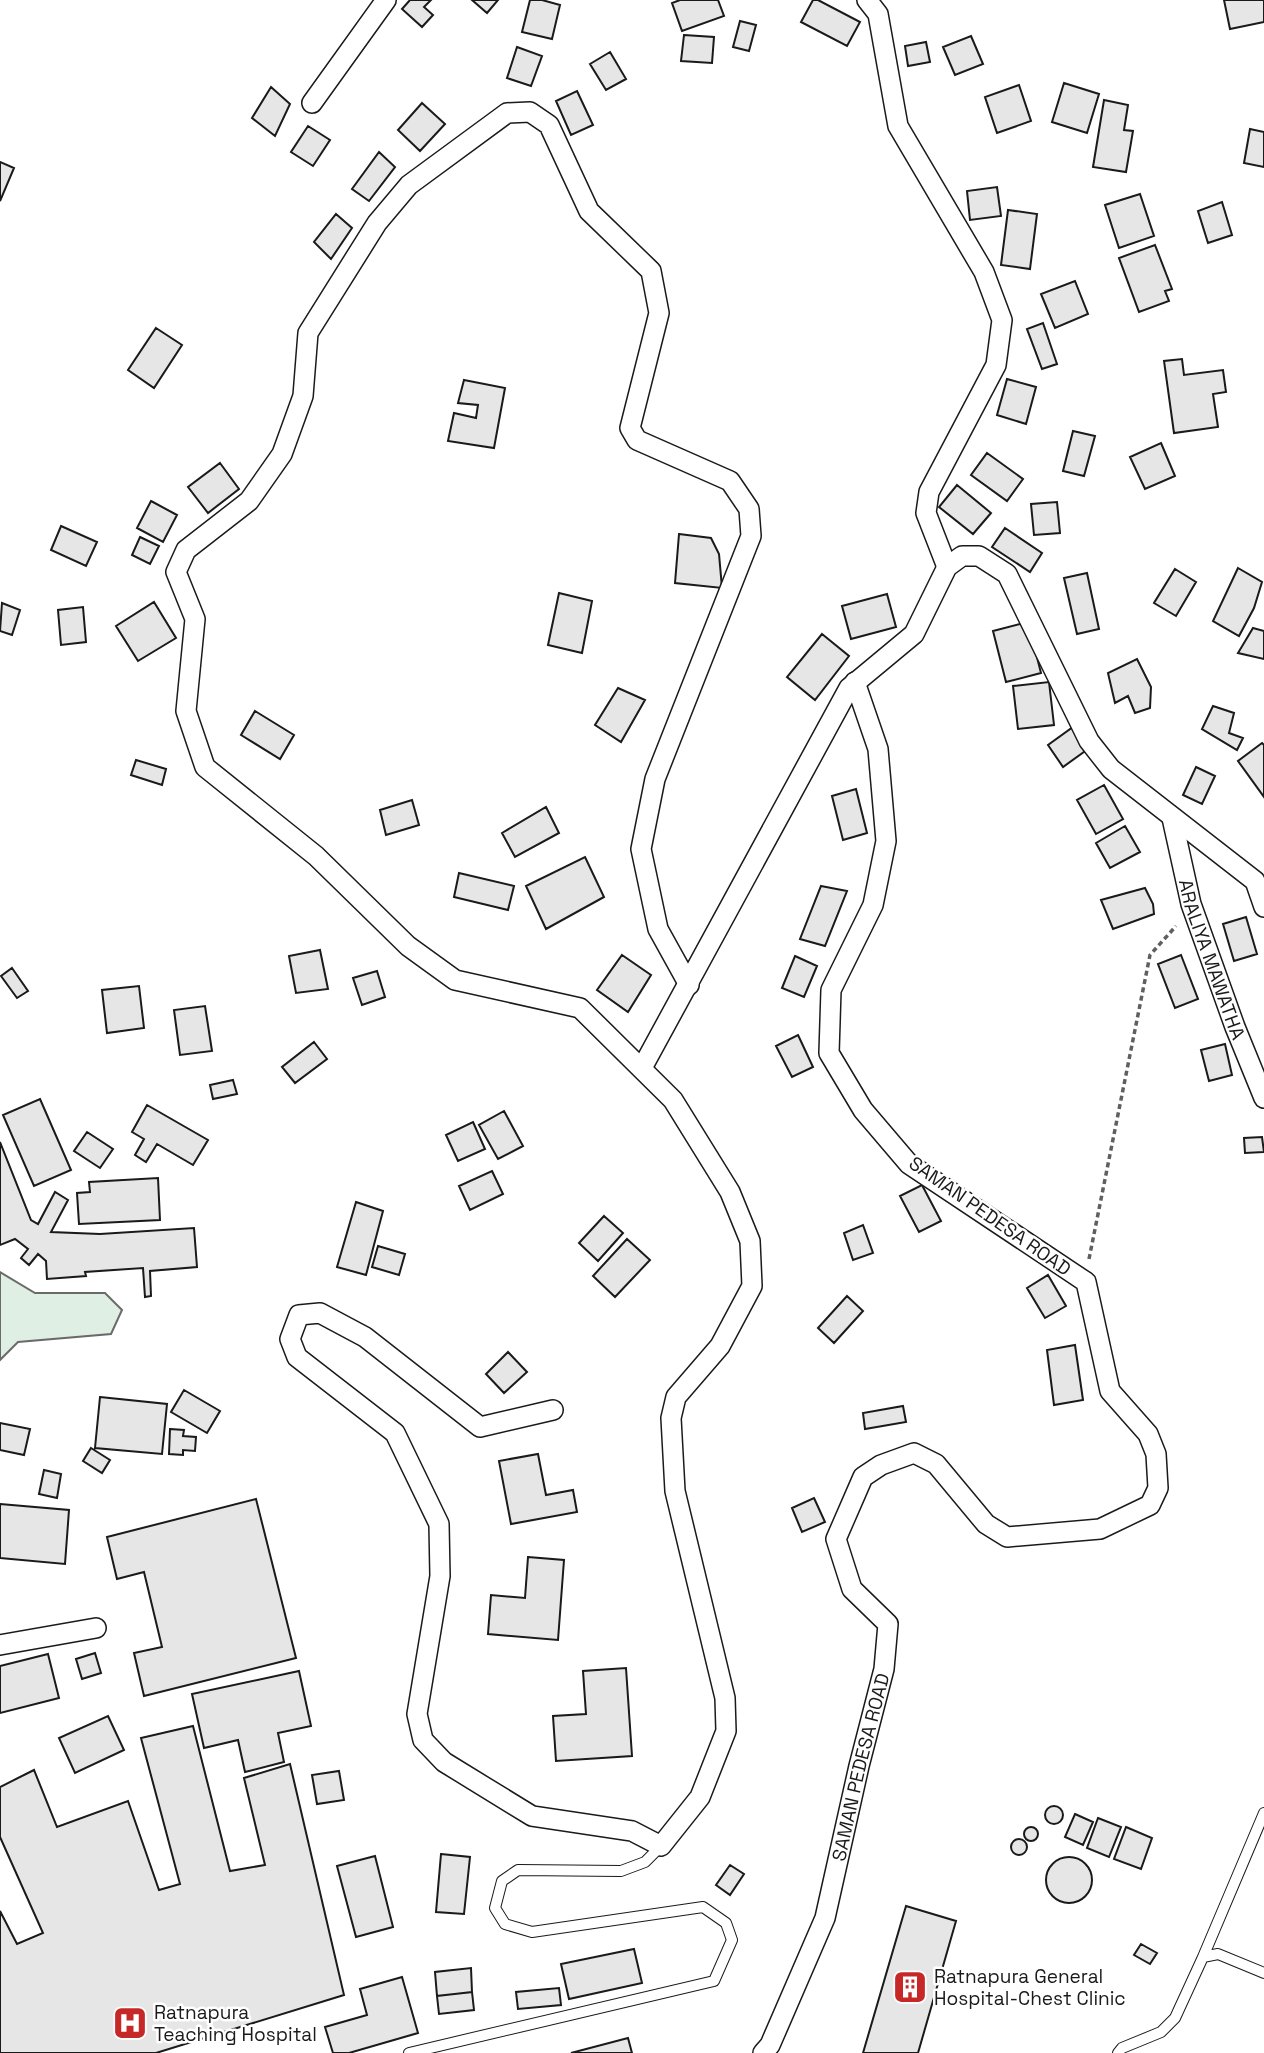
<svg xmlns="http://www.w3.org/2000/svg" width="1264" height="2053" font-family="'Space Grotesk',sans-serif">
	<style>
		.green { fill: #e0efe3; stroke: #6a6a6a; stroke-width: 2 }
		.building { fill: #e6e6e6; stroke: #1a1a1a; stroke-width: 2 }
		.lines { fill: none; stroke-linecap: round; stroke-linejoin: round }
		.lane-casing { stroke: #1a1a1a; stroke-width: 12 }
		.street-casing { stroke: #1a1a1a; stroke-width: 22 }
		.path { stroke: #5f5f5f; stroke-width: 3.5; stroke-dasharray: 5 3.5; stroke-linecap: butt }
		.lane { stroke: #fff; stroke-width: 10 }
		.street { stroke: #fff; stroke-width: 19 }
		.labels { text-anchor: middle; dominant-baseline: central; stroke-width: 5; stroke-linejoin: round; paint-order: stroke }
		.street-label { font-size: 19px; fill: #1a1a1a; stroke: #fff }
		.poi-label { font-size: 19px; fill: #1a1a1a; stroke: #fff; text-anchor: start }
	</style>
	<rect width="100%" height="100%" fill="#fff"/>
	<path class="green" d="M0 1272 35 1293H105L122 1310 111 1334 18 1342 0 1360Z"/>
	<path class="building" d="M410 0H431L424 7 433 15 422 27 402 9Z
		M472 0H498L487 13Z
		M530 0H542L560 5 552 39 522 32Z
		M680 0H718L724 16 682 31 672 3Z
		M813 0H818L860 22 847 46 801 22Z
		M1224 0H1264V22L1230 29Z
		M740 21 756 25 749 51 733 47Z
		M684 35 714 37 712 63 681 61Z
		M971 36 983 64 955 75 943 47Z
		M926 42 930 62 908 66 905 46Z
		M517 47 542 56 531 86 507 78Z
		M610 52 626 79 606 90 590 64Z
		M1064 83 1099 94 1087 133 1052 122Z
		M1019 85 1031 121 997 133 985 97Z
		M271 87 290 104 275 136 252 118Z
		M577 91 593 125 571 135 556 101Z
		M1104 100 1128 105 1124 130 1133 131 1126 172 1093 167Z
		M422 103 445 124 420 151 398 130Z
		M308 126 330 140 313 166 291 152Z
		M1250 129 1264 132V167L1244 163Z
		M379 152 395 167 369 201 352 189Z
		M0 162 14 168 0 201Z
		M997 187 1001 216 970 220 967 191Z
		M1140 194 1154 236 1119 248 1105 205Z
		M1222 202 1232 235 1208 243 1198 211Z
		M1008 210 1037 214 1030 269 1001 265Z
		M336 214 352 228 331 259 314 242Z
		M1155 245 1172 289 1165 291 1169 301 1139 312 1119 258Z
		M1075 281 1088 314 1055 328 1041 294Z
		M1043 323 1057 364 1042 369 1027 329Z
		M156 328 182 345 154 388 128 370Z
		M1182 359 1184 375 1223 370 1226 392 1213 394 1218 427 1174 433 1164 361Z
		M1007 379 1036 387 1026 424 997 415Z
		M464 380 505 388 494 448 448 441 454 413 476 418 478 405 458 403Z
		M1073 431 1095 436 1084 476 1063 471Z
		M1161 443 1175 476 1145 489 1130 457Z
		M987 453 1023 479 1007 501 971 475Z
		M220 463 239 489 208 513 188 487Z
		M957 485 991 513 973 534 939 507Z
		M151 501 177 515 163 542 137 528Z
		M1057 502 1060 533 1034 535 1031 504Z
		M61 526 97 542 86 566 51 550Z
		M1005 528 1042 553 1030 572 992 547Z
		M679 534 711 538 719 554 722 588 675 583Z
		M140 537 159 546 150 564 132 555Z
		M1238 568 1262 582 1254 608 1239 636 1213 621Z
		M1175 569 1196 582 1176 616 1154 603Z
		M1087 573 1099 629 1077 634 1064 578Z
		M559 593 592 601 582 653 548 645Z
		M887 594 896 627 851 639 842 606Z
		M154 602 176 638 138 661 116 626Z
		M2 603 20 610 12 635 0 631Z
		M83 607 86 642 61 645 58 610Z
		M1028 622 1041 673 1006 682 993 631Z
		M1253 628 1264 631V659L1238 653Z
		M822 634 849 656 815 700 787 677Z
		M1137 659 1151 687 1150 708 1135 713 1128 696 1115 703 1108 673Z
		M1049 682 1054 725 1018 729 1013 686Z
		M618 688 645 700 621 742 595 725Z
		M1213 706 1234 713 1229 733 1243 738 1237 750 1202 729Z
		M255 711 294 735 280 759 241 735Z
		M1073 727 1088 749 1063 767 1048 745Z
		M1262 743 1264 745V797L1238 761Z
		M136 760 166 769 162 785 131 775Z
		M1196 767 1215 776 1202 804 1183 795Z
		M1104 785 1123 819 1096 834 1077 800Z
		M856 789 867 833 843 840 832 796Z
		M412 800 419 825 386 835 380 810Z
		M546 807 559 833 515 857 502 833Z
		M1125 826 1140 852 1110 868 1096 843Z
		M585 857 604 897 546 929 526 886Z
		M459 873 514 886 508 910 454 897Z
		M821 886 847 891 825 946 800 939Z
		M1145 888 1153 904 1154 914 1113 929 1101 900Z
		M1246 917 1257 954 1234 961 1223 924Z
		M320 950 328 989 296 993 289 956Z
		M622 955 651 975 628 1012 597 990Z
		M1181 955 1198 999 1175 1008 1158 964Z
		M795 956 817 966 804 997 782 988Z
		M12 968 28 991 17 998 1 976Z
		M377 971 385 997 362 1005 353 978Z
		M139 986 144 1028 107 1033 102 990Z
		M205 1006 212 1051 180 1055 174 1010Z
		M798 1035 813 1067 792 1077 776 1046Z
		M314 1042 327 1059 295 1083 282 1067Z
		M1225 1044 1232 1075 1209 1081 1201 1050Z
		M233 1080 237 1094 213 1099 210 1085Z
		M40 1099 71 1170 34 1186 3 1115Z
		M147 1105 208 1140 193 1165 157 1144 146 1162 135 1155 144 1139 132 1132Z
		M504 1111 523 1146 498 1159 479 1125Z
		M473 1122 485 1149 458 1161 446 1135Z
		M87 1132 113 1149 100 1168 74 1151Z
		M1262 1137 1264 1152 1245 1153 1244 1138Z
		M0 1142 31 1220 38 1224 55 1192 68 1200 51 1232 100 1234 194 1228 197 1267 150 1271 151 1296 145 1297 143 1268 85 1272 86 1276 47 1279 46 1261 38 1254 29 1265 21 1258 28 1249 15 1239 0 1245Z
		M492 1171 503 1194 470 1210 459 1186Z
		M158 1178 160 1220 79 1224 77 1193 90 1192 89 1182Z
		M922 1185 941 1221 919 1232 900 1196Z
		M356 1202 383 1211 366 1275 337 1267Z
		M604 1216 623 1233 598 1261 579 1243Z
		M863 1225 873 1253 853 1260 844 1233Z
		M627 1239 650 1260 615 1297 593 1276Z
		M378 1246 405 1254 399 1275 372 1267Z
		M1048 1275 1066 1306 1045 1318 1027 1288Z
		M847 1296 863 1311 834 1343 818 1328Z
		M1075 1345 1083 1400 1054 1405 1047 1350Z
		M508 1352 527 1372 504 1393 486 1374Z
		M184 1390 220 1411 207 1433 171 1412Z
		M100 1397 167 1404 162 1454 95 1448Z
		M903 1406 906 1422 865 1429 863 1413Z
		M0 1423 30 1429 24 1455 0 1450Z
		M170 1429 184 1430 183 1436 196 1437 195 1451 183 1450V1455L169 1454Z
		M91 1448 110 1460 102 1473 83 1461Z
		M538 1454 546 1495 573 1490 577 1512 511 1524 499 1461Z
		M44 1470 61 1474 57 1498 39 1494Z
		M814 1498 825 1522 802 1532 792 1508Z
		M256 1499 296 1658 144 1696 134 1653 162 1647 144 1572 117 1579 107 1537Z
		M0 1504 69 1510 65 1564 0 1558Z
		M528 1557 564 1560 558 1640 488 1634 491 1595 525 1598Z
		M95 1653 101 1673 82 1679 76 1659Z
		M48 1654 59 1698 0 1713V1666Z
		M626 1668 632 1756 556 1761 553 1716 586 1714 583 1671Z
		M299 1671 311 1726 278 1733 284 1762 245 1772 238 1740 204 1748 192 1694Z
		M108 1716 124 1750 75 1773 59 1738Z
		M193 1726 230 1871 265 1865 244 1778 290 1764 344 1995 156 2053H0V1911L17 1944 43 1933 0 1837V1787L34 1770 57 1827 128 1801 159 1890 180 1884 141 1738Z
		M339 1771 344 1800 317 1804 312 1775Z
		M1045 1815a9 9 0 1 1 18 0a9 9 0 1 1-18 0Z
		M1075 1814 1093 1822 1083 1845 1065 1837Z
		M1098 1818 1121 1827 1109 1857 1087 1848Z
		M1024 1834a7 7 0 1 1 14 0a7 7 0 1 1-14 0Z
		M1126 1827 1152 1838 1141 1869 1114 1859Z
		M1011 1847a8 8 0 1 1 16 0a8 8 0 1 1-16 0Z
		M441 1854 470 1857 464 1914 436 1912Z
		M375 1856 393 1927 356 1937 337 1866Z
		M1046 1880a23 23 0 1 1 46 0a23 23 0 1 1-46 0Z
		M730 1865 744 1874 730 1895 716 1885Z
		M906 1906 956 1921 918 2053H863Z
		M1141 1944 1157 1953 1150 1964 1134 1955Z
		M634 1949 642 1983 569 1999 561 1964Z
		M471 1968 472 1992 437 1996 435 1972Z
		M402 1977 418 2033 349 2053H333L325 2027 367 2015 360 1989Z
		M559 1988 561 2005 518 2009 516 1992Z
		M472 1992 474 2010 439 2014 437 1996Z
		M628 2038 632 2053H571Z"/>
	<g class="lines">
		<g class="lane-casing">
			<path id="lane" d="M1203 1957 1264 1813
				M409 2053 714 1981 732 1940 726 1923 703 1907 532 1932 505 1924 495 1908 502 1881 518 1870 621 1871 645 1862 661 1846
				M1118 2053 1122 2048 1161 2032 1175 2018 1203 1957 1218 1954 1264 1973"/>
		</g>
		<g class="street-casing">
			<g id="street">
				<path d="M867 0 878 14 898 126 984 272 1002 320 996 365 929 492 926 513 947 567"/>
				<path d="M312 103 386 0"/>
				<path id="s1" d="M1172 818 1191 904 1235 1027 1264 1098"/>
				<path d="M642 1068 849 688 914 634 947 567 962 556H979L1007 574 1089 741 1111 769 1255 881 1264 907"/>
				<path d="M553 1410 480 1427 365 1337 320 1313 299 1315 290 1339 297 1357 395 1433 439 1524 440 1576 417 1714 423 1740 444 1762 532 1816 632 1831 661 1846 700 1797 726 1731 725 1698 675 1491 671 1418 676 1397 720 1346 752 1286 750 1241 730 1192 673 1100 580 1008 455 980 408 946 316 856 205 767 186 711 195 619 176 572 186 550 249 501 282 454 303 396 308 333 377 223 409 185 507 113 530 112 549 125 589 211 651 271 659 313 630 428 637 440 730 481 749 509 751 536 655 779 641 849 658 929 689 985"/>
				<path d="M0 1645 96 1628"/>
				<path id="s2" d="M763 2053 770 2045 825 1918 859 1766 884 1669 888 1624 852 1589 836 1539 863 1477 881 1465 914 1453 936 1464 986 1524 1007 1537 1100 1529 1150 1505 1158 1488 1156 1454 1148 1434 1110 1391 1086 1282 909 1164 863 1110 829 1053 831 990 873 905 886 841 878 749 855 682"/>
			</g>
		</g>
		<path class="path" d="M1089 1259 1150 955 1176 926"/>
		<use href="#lane" class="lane"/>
		<use href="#street" class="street"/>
	</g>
	<defs>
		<g id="building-square" transform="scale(1.75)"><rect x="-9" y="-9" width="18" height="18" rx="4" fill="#c62828" stroke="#fff"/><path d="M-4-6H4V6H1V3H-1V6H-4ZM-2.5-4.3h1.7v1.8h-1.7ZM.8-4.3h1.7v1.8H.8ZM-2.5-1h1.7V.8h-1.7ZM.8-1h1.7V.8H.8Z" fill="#fff"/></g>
		<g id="hospital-square" transform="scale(1.75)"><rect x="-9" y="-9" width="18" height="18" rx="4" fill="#c62828" stroke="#fff"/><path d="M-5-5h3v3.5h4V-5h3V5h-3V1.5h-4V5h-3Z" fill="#fff"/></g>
	</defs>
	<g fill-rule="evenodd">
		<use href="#building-square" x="910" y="1987"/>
		<use href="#hospital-square" x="130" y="2023"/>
	</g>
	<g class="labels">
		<g class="street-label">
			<text stroke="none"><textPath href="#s1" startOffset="147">ARALIYA MAWATHA</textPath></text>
			<text transform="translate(990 1216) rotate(35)">SAMAN PEDESA ROAD</text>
			<text stroke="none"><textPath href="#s2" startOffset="304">SAMAN PEDESA ROAD</textPath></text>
		</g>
		<g class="poi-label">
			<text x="934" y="1976">Ratnapura General<tspan x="934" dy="22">Hospital-Chest Clinic</tspan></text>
			<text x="154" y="2012">Ratnapura<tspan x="154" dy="22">Teaching Hospital</tspan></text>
		</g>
	</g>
</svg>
